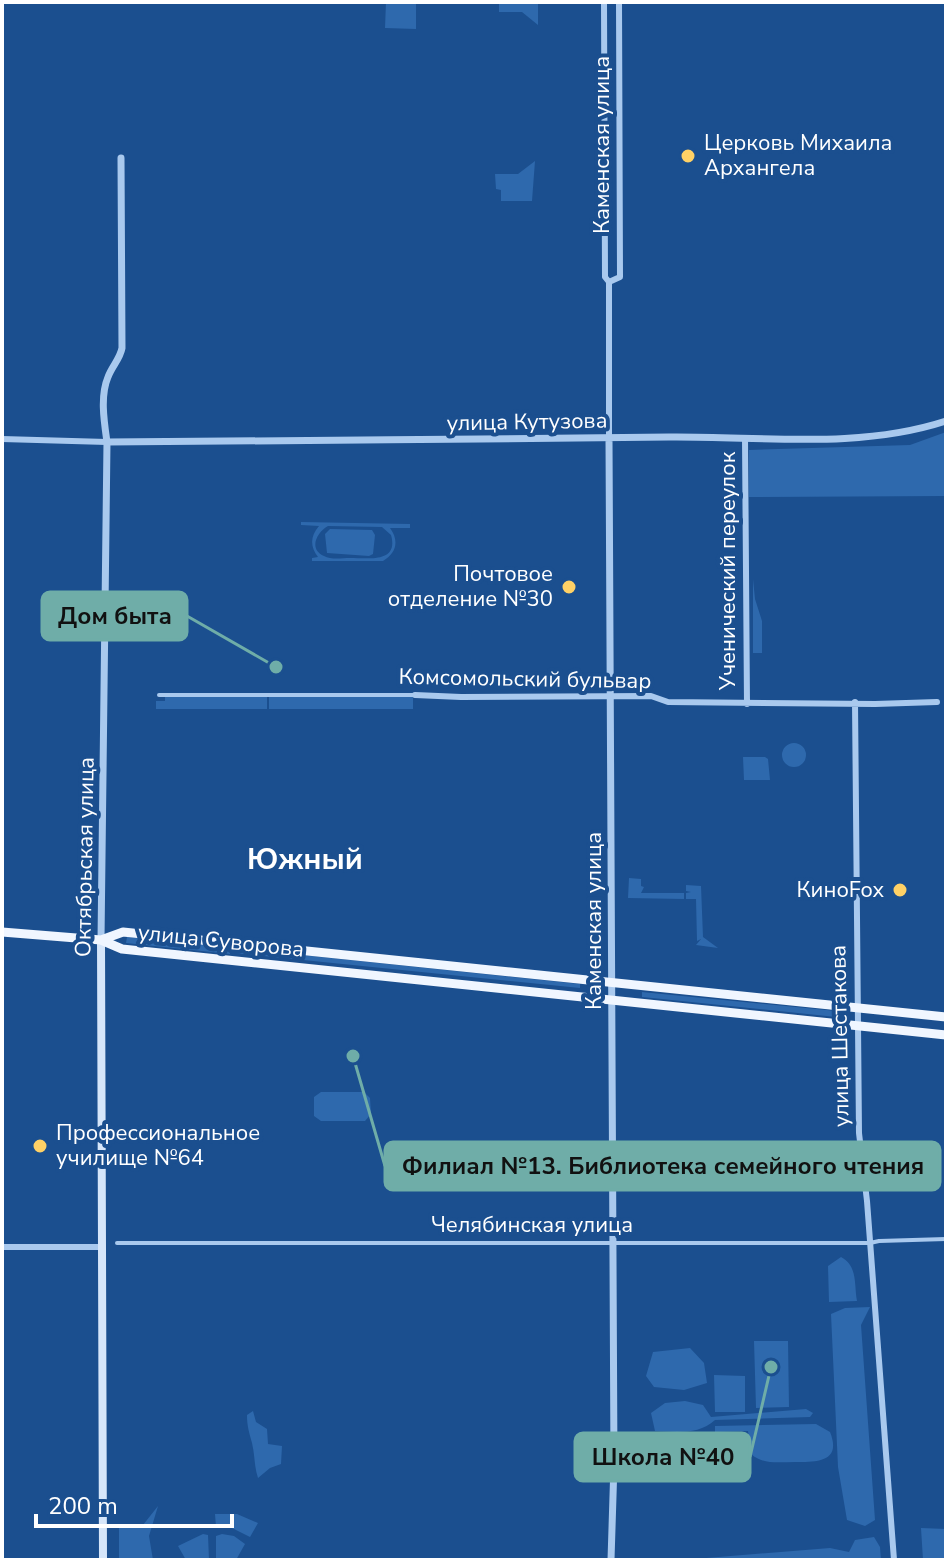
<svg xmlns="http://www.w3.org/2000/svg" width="948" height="1562" font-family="'Nunito Sans',sans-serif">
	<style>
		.green { fill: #2e69ad; fill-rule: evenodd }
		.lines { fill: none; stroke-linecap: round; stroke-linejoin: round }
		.pedestrian { stroke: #a9c9ee; stroke-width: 4 }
		.minor { stroke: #a9c9ee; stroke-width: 6 }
		.tertiary { stroke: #a9c9ee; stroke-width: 7 }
		.secondary { stroke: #d6e6fa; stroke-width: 8 }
		.primary { stroke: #f0f6ff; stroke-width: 9 }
		.poi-dot { fill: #ffd166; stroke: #1b4f8f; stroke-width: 3 }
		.labels { text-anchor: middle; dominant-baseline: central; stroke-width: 8; stroke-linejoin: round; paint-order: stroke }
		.poi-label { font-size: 22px; fill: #fff; stroke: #1b4f8f; text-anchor: start }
		.street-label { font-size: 22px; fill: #fff; stroke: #1b4f8f }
		.district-label { font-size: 30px; font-weight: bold; fill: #fff; stroke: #1b4f8f }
		.leader { fill: none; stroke: #6fada8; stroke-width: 3 }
		.callout-dot { fill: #6fada8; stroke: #1b4f8f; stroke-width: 3 }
		.callout { fill: #6fada8; stroke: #6fada8; stroke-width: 3 }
		.callout-label { font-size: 24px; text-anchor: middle; font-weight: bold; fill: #111 }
	</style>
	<rect width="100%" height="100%" fill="#1b4f8f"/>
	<path class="green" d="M386 2H416V29L385 28Z
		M499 2 538 3V25L522 12H499Z
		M535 161 532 201H501V190L496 189 495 174H518Z
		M946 432V496L749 497V450L910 445Z
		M301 522 410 524V528H390C399 540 397 553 383 561H312V558L318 557C310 547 310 536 319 526L301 525ZM328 526 382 527 391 535C399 563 368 558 350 558 342 558 331 560 324 556 308 549 317 532 328 526Z
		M330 529 372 530 375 535 373 554 369 556 327 553 325 534Z
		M753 579 755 599 762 621V653H753Z
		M413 696V709H269V697Z
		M165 697H267V709H156V701H165Z
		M782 755a12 12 0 1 1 24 0a12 12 0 1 1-24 0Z
		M743 757H765L768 759 770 780H744Z
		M629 878 641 879V886L644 887 641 893H684V899L628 898Z
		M686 885 701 886 703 937 718 948 696 945 701 939 697 941 696 899H686V893L691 892 686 891Z
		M127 937 230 947V954L126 943Z
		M235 948 580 984V988L235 953Z
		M642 992 837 1011 836 1017 642 997Z
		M321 1092H364L370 1098 371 1114 365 1121H321L314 1116V1097Z
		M841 1257C858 1266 854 1285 857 1301L829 1302 828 1266Z
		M870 1307 861 1325 875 1520 865 1526 847 1520 838 1467 831 1314 845 1308Z
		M754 1341H788L789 1407 756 1408Z
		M690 1348 704 1363 707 1383 684 1390 654 1387 646 1376 653 1352Z
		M714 1375 745 1376V1412H715Z
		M685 1401 703 1405 711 1417 806 1409 813 1413 810 1417 715 1420C699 1435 676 1432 655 1431L651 1413 665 1403Z
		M253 1411 256 1422 267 1429 268 1444 282 1446 281 1464 270 1468 258 1478C254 1466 255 1455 252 1443 249 1432 247 1426 247 1415Z
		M816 1424 830 1432C842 1462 817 1462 795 1462 779 1462 763 1465 751 1454L748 1431 715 1432V1426Z
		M158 1506 149 1536 153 1560H119V1528L129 1525H143Z
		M215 1514H237L258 1523 250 1537 230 1527H216Z
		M921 1528 946 1529V1560H923Z
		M203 1534 208 1535 209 1560H186L178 1546Z
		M222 1534 234 1536 245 1544 236 1560H216V1536Z
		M874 1537 880 1547 881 1560H784L768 1558V1560H682L830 1548 849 1552 855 1540Z"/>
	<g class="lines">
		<path class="pedestrian" d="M159 695H415
			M117 1243H870L879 1241 946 1239"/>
		<path class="minor" d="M604 2 605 277 609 282V439
			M609 282 620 277 619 2
			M745 438 747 704
			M2 439 107 442
			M415 695 461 697 651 696 668 702 875 704 937 702
			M855 702 859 1133 867 1201 894 1560
			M2 1247H102"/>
		<path class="tertiary" d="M609 439 614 1464 611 1560
			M107 442C294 441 482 439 669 437 761 436 857 450 946 421
			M101 940 107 442C104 421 100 396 108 377 112 366 120 359 122 348L121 158"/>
		<path class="secondary" d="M101 940 103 1560"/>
		<path class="primary" d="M2 932 101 940 123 932 946 1017
			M101 940 122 949 946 1035"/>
	</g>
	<g class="poi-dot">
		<circle cx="688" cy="156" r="8"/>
		<circle cx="569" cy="587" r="8"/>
		<circle cx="900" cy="890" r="8"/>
		<circle cx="40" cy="1146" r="8"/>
	</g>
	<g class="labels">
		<g class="poi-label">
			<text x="704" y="143">Церковь Михаила<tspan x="704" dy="25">Архангела</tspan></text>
			<text x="553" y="574" text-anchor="end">Почтовое<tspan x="553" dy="25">отделение №30</tspan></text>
			<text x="884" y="890" text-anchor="end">КиноFox</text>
			<text x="56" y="1133">Профессиональное<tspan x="56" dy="25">училище №64</tspan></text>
		</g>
		<g class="street-label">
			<text transform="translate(602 145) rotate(-90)">Каменская улица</text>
			<text transform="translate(527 422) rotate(-1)">улица Кутузова</text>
			<text transform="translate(728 571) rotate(-90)">Ученический переулок</text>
			<text transform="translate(525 679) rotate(1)">Комсомольский бульвар</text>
			<text transform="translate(85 857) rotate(-89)">Октябрьская улица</text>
			<text transform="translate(594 921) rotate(-90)">Каменская улица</text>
			<text transform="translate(221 941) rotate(6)">улица Суворова</text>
			<text transform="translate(840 1036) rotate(-91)">улица Шестакова</text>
			<text x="532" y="1225">Челябинская улица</text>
		</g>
		<g class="district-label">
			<text x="305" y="859">Южный</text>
		</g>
	</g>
	<path class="leader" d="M276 667L187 616M353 1056L385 1166M771 1367L750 1457"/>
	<g class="callout-dot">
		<circle cx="276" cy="667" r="8"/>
		<circle cx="353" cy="1056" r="8"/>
		<circle cx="771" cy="1367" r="8"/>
	</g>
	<g class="callout">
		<rect x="42" y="592" width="145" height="48" rx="8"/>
		<rect x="385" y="1142" width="555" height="48" rx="8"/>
		<rect x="575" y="1433" width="175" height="48" rx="8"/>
	</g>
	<g class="callout-label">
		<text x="115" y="624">Дом быта</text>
		<text x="663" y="1174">Филиал №13. Библиотека семейного чтения</text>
		<text x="663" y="1465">Школа №40</text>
	</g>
	<rect width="948" height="1562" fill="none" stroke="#ffffff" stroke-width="8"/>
	<path d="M36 1514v12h196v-12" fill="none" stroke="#ffffff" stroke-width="4"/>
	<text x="48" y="1514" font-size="24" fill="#ffffff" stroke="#1b4f8f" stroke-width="6" paint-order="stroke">200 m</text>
</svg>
